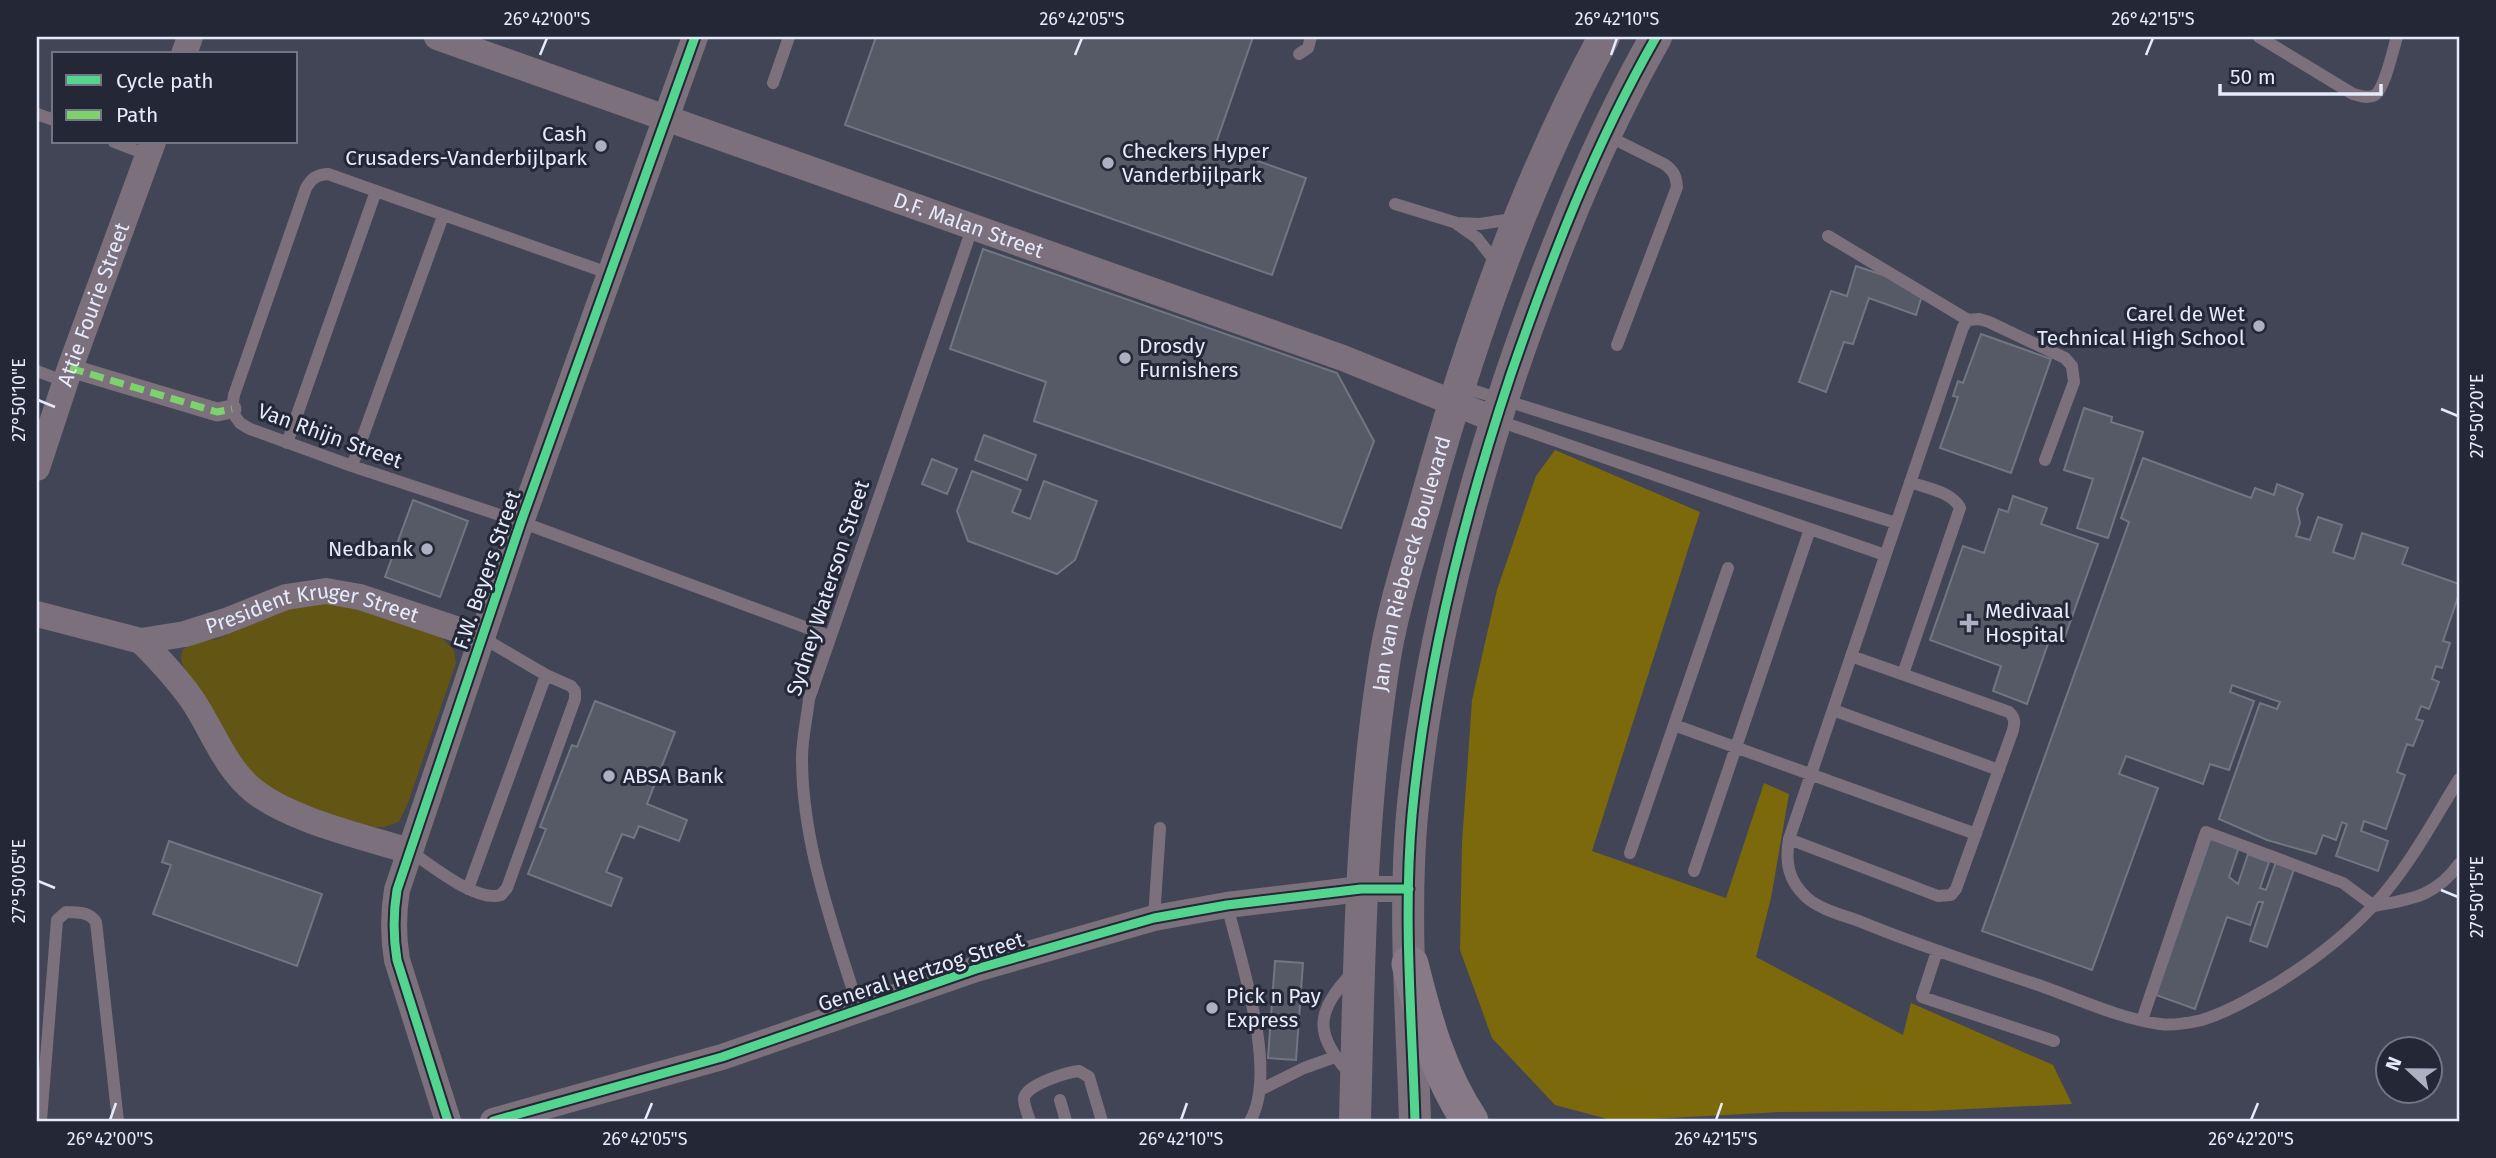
<svg xmlns="http://www.w3.org/2000/svg" width="2496" height="1158" font-family="'Fira Sans',sans-serif">
	<style>
		.green { fill: #635514 }
		.forest { fill: #7c690b }
		.building { fill: #555a66; stroke: #717683; stroke-width: 2 }
		.lines { fill: none; stroke-linecap: round; stroke-linejoin: round }
		.service { stroke: #7b707b; stroke-width: 12 }
		.pedestrian { stroke: #7b707b; stroke-width: 19 }
		.minor { stroke: #7b707b; stroke-width: 26 }
		.tertiary { stroke: #7b707b; stroke-width: 32 }
		.secondary { stroke: #877986; stroke-width: 37 }
		.quiet { stroke: #7cd36c; stroke-width: 7; stroke-dasharray: 14 7; stroke-linecap: butt }
		.cycleway-casing { stroke: #242735; stroke-width: 13 }
		.cycleway { stroke: #53d58f; stroke-width: 9 }
		.ticks { fill: none; stroke: #e5eafc; stroke-width: 2.5 }
		.poi-dot { fill: #acb0c2; stroke: #242735; stroke-width: 2.5 }
		.labels { text-anchor: middle; dominant-baseline: central; stroke-width: 6; stroke-linejoin: round; paint-order: stroke }
		.poi-label { font-size: 21px; fill: #e5eafc; stroke: #242735; text-anchor: start }
		.street-label { font-size: 21px; fill: #e5eafc; stroke: #242735 }
		.neatline { fill: none; stroke: #e5eafc; stroke-width: 2.5 }
		.ticks-label { font-size: 18px; text-anchor: middle; fill: #e5eafc }
	</style>
	<rect width="100%" height="100%" fill="#424555"/>
	<path class="green" d="M341 600 437 633 454 650 456 663 408 803 399 822 384 827H365L275 796 244 772 193 679C184 669 178 663 183 649L196 643 217 639 290 606Z"/>
	<path class="forest" d="M1555 450 1700 512 1592 851 1726 898 1764 783 1789 794 1771 898 1756 957 1903 1035 1911 1003 2053 1065 2072 1104 1928 1111 1781 1112 1615 1121 1555 1105 1492 1038 1460 950 1462 843 1472 700 1497 590 1536 476Z"/>
	<path class="building" d="M876 37H1253L1215 146 1306 178 1272 275 845 125Z
		M983 249 1337 373 1374 441 1341 528 1034 421 1046 382 950 349Z
		M1856 266 1924 289 1916 315 1869 298 1853 344 1844 342 1826 392 1799 382 1831 291 1847 296Z
		M1981 334 2051 359 2011 473 1940 448 1958 397 1953 396 1958 381 1963 383Z
		M2084 408 2112 417 2111 422 2143 432 2108 538 2077 528 2093 479 2064 470Z
		M984 435 1036 455 1027 480 975 460Z
		M2143 458 2251 498 2255 488 2274 495 2277 484 2303 494 2297 509 2300 523 2296 536 2310 540 2318 517 2342 525 2333 552 2354 559 2362 533 2408 548 2402 564 2459 584V594L2443 641 2450 643 2442 668 2436 666 2432 679 2439 682 2429 709 2421 706 2416 719 2423 721 2413 746 2407 744 2397 772 2405 775 2386 829 2364 821 2361 831 2388 841 2378 871 2336 856 2347 824 2342 822 2336 840 2323 835 2316 854 2267 840 2219 819 2260 703 2277 709 2280 702 2232 685 2230 692 2254 701 2229 770 2210 764 2203 784 2126 756 2119 774 2158 788 2092 970 1982 931 2129 522 2121 518Z
		M932 459 957 469 947 494 922 484Z
		M972 471 1021 490 1012 512 1030 519 1044 481 1097 501 1075 560 1057 574 968 541 957 511Z
		M2013 496 2047 508 2041 524 2098 544 2063 642 2050 638 2027 704 1993 691 2001 666 1930 640 1963 546 1984 553 1999 509 2008 512Z
		M413 500 468 521 440 597 385 577Z
		M595 701 675 732 647 804 687 820 679 841 639 826 634 838 622 834 606 872 622 878 611 906 528 874 546 829 540 827 572 745 577 747Z
		M2211 837 2239 847 2229 877 2238 884 2248 854 2269 862 2260 888 2266 890 2276 862 2294 869 2267 947 2250 941 2263 902H2258L2250 925 2227 917 2195 1009 2156 995Z
		M169 841 322 894 297 966 153 914 171 865 162 862Z
		M1275 961 1303 963 1296 1060 1268 1058Z"/>
	<g class="lines">
		<path class="service" d="M2259 37 2353 94C2360 96 2368 99 2375 95 2385 88 2393 49 2397 37
			M1299 54 1308 48 1311 37
			M773 83 789 37
			M37 114 54 120
			M1606 135 1664 164C1673 170 1676 175 1677 187L1617 345
			M114 142 148 155
			M1395 204 1457 223 1480 224 1518 218
			M1457 224 1477 238 1498 265
			M1828 236 1968 320
			M608 273 328 174C316 175 312 178 306 188L234 395 232 409 235 416 240 423 250 429 352 466 521 522 829 636
			M37 371 66 382
			M1459 386 1896 523
			M1496 420 1885 555
			M287 443 376 191
			M2045 460 2074 382 2072 366 2065 358 1989 322 1979 319 1968 320 1963 327 1789 839C1785 862 1788 880 1806 897 1819 909 1842 915 1859 921 1919 946 1982 966 2044 987 2080 1000 2122 1019 2160 1024 2174 1026 2189 1023 2202 1020 2228 1012 2251 998 2274 985 2310 963 2344 937 2373 906 2408 869 2433 821 2459 779
			M352 466 443 216
			M1903 674 1960 508C1953 492 1926 488 1910 482
			M1833 710 1999 770
			M1674 725 1976 834
			M1789 839 1938 896 1951 895 1956 889 2013 730C2015 722 2015 718 2009 712L1851 656
			M410 851C431 865 477 903 501 895L507 888 575 699V691L571 686 546 675 483 638
			M1630 853 1728 568
			M1694 871 1810 529
			M468 889 546 675
			M1227 905C1240 959 1279 1072 1250 1121
			M1154 918 1160 828
			M1937 951 1922 997 2054 1041
			M859 1010C834 929 802 845 802 758 802 739 807 718 809 699L973 226
			M2142 1020 2206 832 2343 883 2374 906C2411 899 2435 897 2459 864
			M1351 1075C1313 1034 1315 1012 1353 972
			M1260 1090 1304 1068 1335 1057
			M1060 1100 1066 1121
			M41 1121 57 920 66 912C78 913 89 911 96 922L118 1121
			M1030 1121C1028 1115 1024 1106 1024 1099 1024 1085 1068 1072 1079 1071L1089 1077 1102 1121"/>
		<path class="pedestrian" d="M70 368 217 412 232 409"/>
		<g class="minor">
			<path id="s1" d="M437 37 1343 358 1496 420"/>
			<path d="M184 54 190 37"/>
			<path id="s2" d="M37 468 70 368 153 142"/>
			<path id="s3" d="M37 614 141 641 185 634 226 621 286 597 326 591 360 597 483 638"/>
			<path d="M141 641C159 659 176 677 191 698 212 728 224 767 254 791 292 821 362 836 409 851"/>
			<path d="M448 1121 397 960C393 936 393 914 397 890L521 522 695 37"/>
			<path d="M493 1121 722 1057 976 969 1154 918 1227 905 1361 889H1409"/>
		</g>
		<g class="tertiary">
			<path id="s4" d="M1355 1121C1359 970 1360 820 1383 670 1391 613 1410 556 1426 500 1470 340 1525 183 1604 37"/>
			<path d="M1415 1121C1412 1020 1403 917 1412 815 1426 665 1463 518 1511 374 1551 258 1595 144 1656 37"/>
		</g>
		<path class="secondary" d="M1410 964C1424 1020 1438 1073 1470 1121"/>
		<path class="quiet" d="M70 368 217 412 232 409"/>
		<g class="cycleway-casing">
			<path id="cycleway" d="M448 1121 397 960C393 936 393 914 397 890L521 522 695 37
				M493 1121 722 1057 976 969 1154 918 1227 905 1361 889H1409
				M1415 1121C1412 1020 1403 917 1412 815 1426 665 1463 518 1511 374 1551 258 1595 144 1656 37"/>
		</g>
		<use href="#cycleway" class="cycleway"/>
	</g>
	<path class="ticks" d="M540 55 547 38M1075 55 1082 38M1611 55 1617 38M2146 55 2153 38M38 400 55 407M2441 409 2458 416M38 881 55 888M2441 890 2458 897M110 1120 116 1103M645 1120 652 1103M1181 1120 1187 1103M1716 1120 1722 1103M2251 1120 2258 1103"/>
	<g class="poi-dot">
		<circle cx="601" cy="146" r="7"/>
		<circle cx="1108" cy="163" r="7"/>
		<circle cx="2259" cy="326" r="7"/>
		<circle cx="1125" cy="358" r="7"/>
		<circle cx="427" cy="549" r="7"/>
		<path d="M1965.5 612.5h7v7h7v7h-7v7h-7v-7h-7v-7h7z"/>
		<circle cx="609" cy="776" r="7"/>
		<circle cx="1212" cy="1008" r="7"/>
	</g>
	<g class="labels">
		<g class="poi-label">
			<text x="587" y="134" text-anchor="end">Cash<tspan x="587" dy="24">Crusaders-Vanderbijlpark</tspan></text>
			<text x="1122" y="151">Checkers Hyper<tspan x="1122" dy="24">Vanderbijlpark</tspan></text>
			<text x="2245" y="314" text-anchor="end">Carel de Wet<tspan x="2245" dy="24">Technical High School</tspan></text>
			<text x="1139" y="346">Drosdy<tspan x="1139" dy="24">Furnishers</tspan></text>
			<text x="413" y="549" text-anchor="end">Nedbank</text>
			<text x="1985" y="611">Medivaal<tspan x="1985" dy="24">Hospital</tspan></text>
			<text x="623" y="776">ABSA Bank</text>
			<text x="1226" y="996">Pick n Pay<tspan x="1226" dy="24">Express</tspan></text>
		</g>
		<g class="street-label">
			<text stroke="none"><textPath href="#s1" startOffset="564">D.F. Malan Street</textPath></text>
			<text stroke="none"><textPath href="#s2" startOffset="173">Attie Fourie Street</textPath></text>
			<text transform="translate(330 436) rotate(20)">Van Rhijn Street</text>
			<text stroke="none"><textPath href="#s4" startOffset="562">Jan van Riebeeck Boulevard</textPath></text>
			<text transform="translate(487 570) rotate(-71)">F.W. Beyers Street</text>
			<text transform="translate(828 588) rotate(-72)">Sydney Waterson Street</text>
			<text stroke="none"><textPath href="#s3" startOffset="285">President Kruger Street</textPath></text>
			<text transform="translate(921 972) rotate(-18)">General Hertzog Street</text>
		</g>
	</g>
	<rect width="2496" height="1158" fill="none" stroke="#242735" stroke-width="77"/>
	<rect x="52" y="52" width="245" height="91" fill="#242735" stroke="#717585" stroke-width="2"/>
	<rect x="66" y="75" width="35" height="10" fill="#53d58f" stroke="#717585" stroke-width="2"/>
	<text x="116" y="88" font-size="21" fill="#e5eafc">Cycle path</text>
	<rect x="66" y="110" width="35" height="10" fill="#7cd36c" stroke="#717585" stroke-width="2"/>
	<text x="116" y="122" font-size="21" fill="#e5eafc">Path</text>
	<g transform="translate(2409 1070) rotate(292)"><circle r="33" fill="#242735" stroke="#717585" stroke-width="2"/>
	<path d="M0-5L12 26L0 18L-12 26Z" fill="#acb0c2"/>
	<text y="-10" font-size="19" font-weight="bold" text-anchor="middle" fill="#e5eafc">N</text>
	</g>
	<path d="M2220 84v10h161v-10" fill="none" stroke="#e5eafc" stroke-width="3.5"/>
	<text x="2230" y="84" font-size="21" fill="#e5eafc" stroke="#242735" stroke-width="5" paint-order="stroke">50 m</text>
	<rect x="38" y="38" width="2420" height="1082" class="neatline"/>
	<g class="ticks-label">
		<text x="547" y="25">26°42'00"S</text>
		<text x="1082" y="25">26°42'05"S</text>
		<text x="1617" y="25">26°42'10"S</text>
		<text x="2153" y="25">26°42'15"S</text>
		<text transform="translate(19 400) rotate(-90)" y="6">27°50'10"E</text>
		<text transform="translate(2477 416) rotate(-90)" y="6">27°50'20"E</text>
		<text transform="translate(19 881) rotate(-90)" y="6">27°50'05"E</text>
		<text transform="translate(2477 897) rotate(-90)" y="6">27°50'15"E</text>
		<text x="110" y="1145">26°42'00"S</text>
		<text x="645" y="1145">26°42'05"S</text>
		<text x="1181" y="1145">26°42'10"S</text>
		<text x="1716" y="1145">26°42'15"S</text>
		<text x="2251" y="1145">26°42'20"S</text>
	</g>
</svg>
